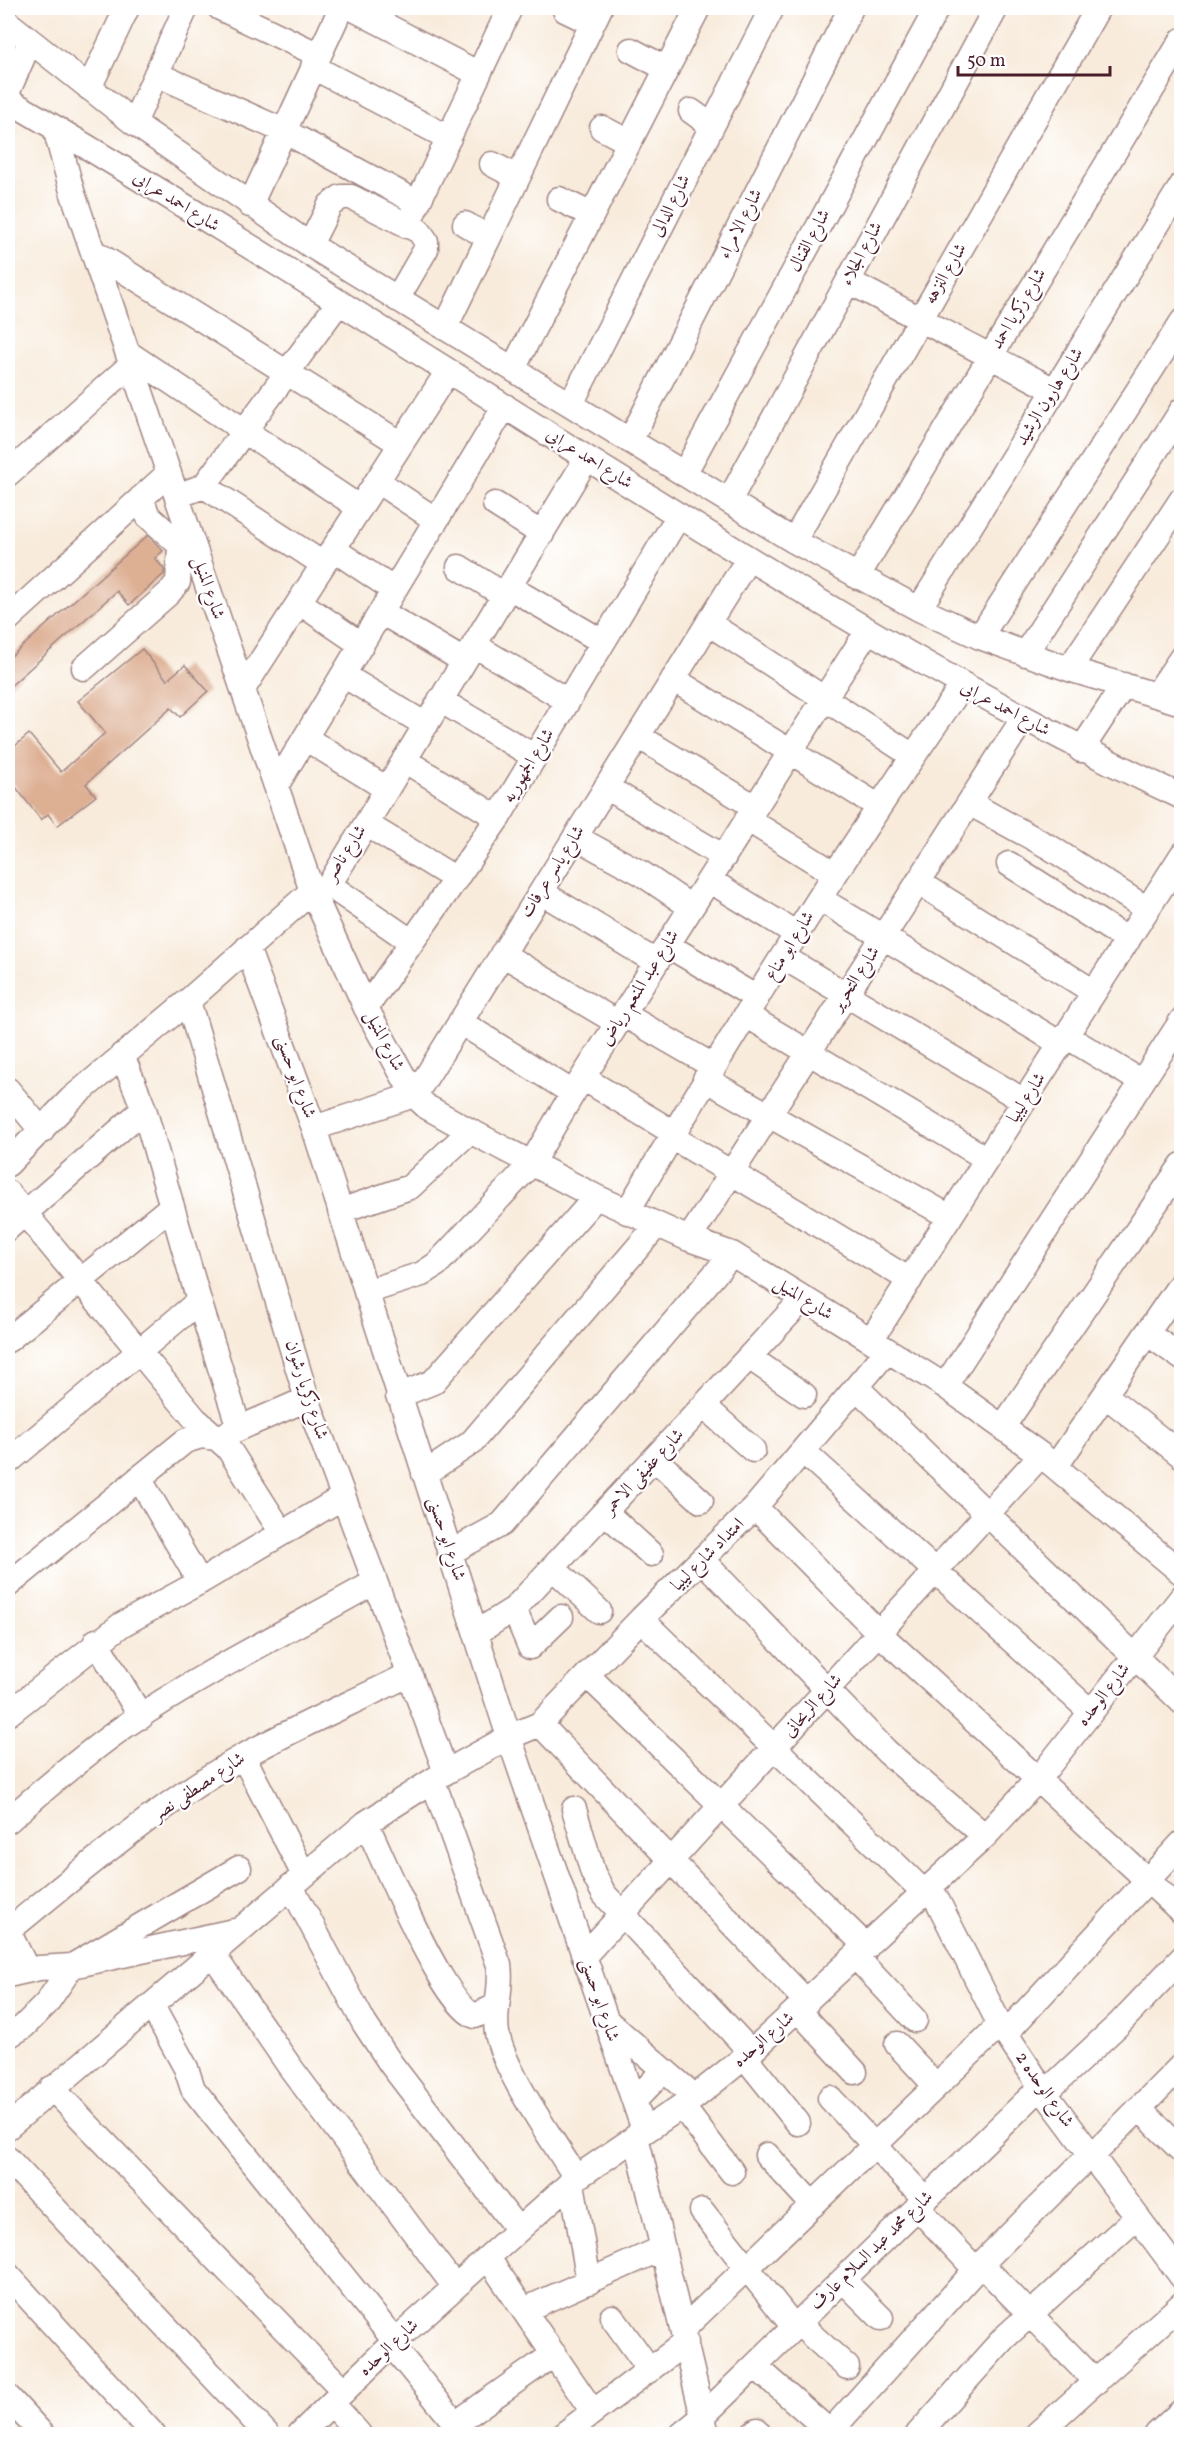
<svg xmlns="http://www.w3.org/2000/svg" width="1189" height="2442" font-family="Vollkorn,Amiri,serif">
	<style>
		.building { fill: #ddaf93 }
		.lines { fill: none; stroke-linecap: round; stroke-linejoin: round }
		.minor-casing { stroke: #a18583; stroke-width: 27 }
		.minor { stroke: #fff; stroke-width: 24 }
		.labels { text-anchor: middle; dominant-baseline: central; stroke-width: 4.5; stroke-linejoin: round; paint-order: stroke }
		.street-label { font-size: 18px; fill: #4a1f2b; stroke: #fff }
	</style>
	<rect width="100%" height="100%" fill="#fff"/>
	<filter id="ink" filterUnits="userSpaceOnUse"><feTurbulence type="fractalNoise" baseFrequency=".0167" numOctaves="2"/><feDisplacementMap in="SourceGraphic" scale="12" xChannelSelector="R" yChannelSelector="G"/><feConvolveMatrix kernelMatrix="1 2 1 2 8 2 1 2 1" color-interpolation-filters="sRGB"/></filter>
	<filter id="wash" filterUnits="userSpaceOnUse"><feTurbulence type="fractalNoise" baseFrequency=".008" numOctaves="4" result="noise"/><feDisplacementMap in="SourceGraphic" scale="24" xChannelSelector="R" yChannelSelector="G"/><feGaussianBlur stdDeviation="1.35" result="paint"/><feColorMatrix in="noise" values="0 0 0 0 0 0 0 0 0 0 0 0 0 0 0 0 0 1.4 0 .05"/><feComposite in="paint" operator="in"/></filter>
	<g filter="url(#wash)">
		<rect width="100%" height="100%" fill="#f8ebdb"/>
		<g id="blocks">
			<path class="building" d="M148 535 163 551 155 558 164 569V574L129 605 117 591 8 688V659Z
				M142 649 167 680 185 665 208 691 180 717 171 708 86 784 96 796 57 826 48 814 41 820 8 777V752L29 734 61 772 105 733 78 701Z"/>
		</g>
	</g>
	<g filter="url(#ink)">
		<use href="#blocks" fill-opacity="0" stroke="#a18583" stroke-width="1.5"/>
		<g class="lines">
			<g class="minor-casing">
				<path id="minor" d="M220 8 319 55
					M352 8 479 74
					M565 10 592 23
					M8 23 134 123 310 245 794 541 919 609 980 637 1069 669 1182 703
					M631 50 667 69
					M313 67 449 138
					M156 74 284 131 418 203
					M89 88 127 8
					M8 91 30 41
					M8 100C211 219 409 347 609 472 798 590 979 702 1182 797
					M691 111 712 126
					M134 123 186 8
					M55 128 72 191 312 891 366 1008 413 1094 427 1107 470 1131 596 1197 689 1239 732 1254 945 1386 1041 1455 1182 1573
					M602 128 629 142
					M492 164 517 177
					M559 199 592 215
					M250 205 341 8
					M465 224 488 237
					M407 226 510 8
					M310 245 330 205 341 197H351L419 231 426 241V249L397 299
					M94 252 401 444
					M848 281 1054 390
					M445 328 600 8
					M128 353 360 508
					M513 369 698 8
					M571 404 772 8
					M630 441 851 8
					M8 474 132 364
					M684 474 937 8
					M377 481 436 520
					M204 486 323 564
					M177 496 204 486 339 302
					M729 501 996 8
					M495 504 542 534
					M794 541 1098 8
					M333 549 394 590
					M459 567 504 595
					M857 577 1182 40
					M509 587 603 642
					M299 602 362 645
					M919 609 1182 185
					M381 612 464 661
					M8 619 169 473
					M708 623 913 756
					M980 637 1182 322
					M474 645 568 701
					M1025 654 1182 410
					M84 668 169 593 178 582 180 545 148 516 141 498
					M1069 669 1182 499
					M343 675 426 725
					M673 679 878 806
					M243 689 448 371
					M1157 694 1182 657
					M440 700 535 757
					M638 736 755 807
					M305 738 387 789
					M1081 750 1124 685
					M404 760 498 818
					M276 786 505 406
					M606 787 724 857
					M969 803 1051 848 1147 909
					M747 819 835 874
					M366 824 456 879
					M575 837 641 873 691 907
					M1009 864 1128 940
					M709 880 797 934
					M918 882 1094 992
					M329 885 412 942
					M541 892 656 962
					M820 899 1061 1044
					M667 945 757 998
					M247 948 314 1128 509 1737 644 2130
					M502 954 618 1023
					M783 957 1024 1101
					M188 1001 307 1399 446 1772
					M366 1008 498 818 679 515
					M623 1014 713 1066
					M746 1015 987 1159
					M460 1022 573 1093
					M1066 1036 1142 1082
					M122 1055 144 1109 199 1301 239 1428
					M583 1078 674 1133
					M705 1079 950 1217
					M8 1090 42 1131
					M314 1128 405 1098 420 1087 748 559
					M672 1137 910 1280
					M8 1164 71 1099 188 1001 312 891 329 885 587 458
					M8 1193 195 1419 228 1448 282 1533
					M340 1211 410 1187 470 1131
					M627 1212C733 1033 842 856 962 686
					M8 1228 144 1109
					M689 1239 1023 719
					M366 1292 422 1274 437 1264 531 1164 573 1093 867 632
					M1147 1333 1182 1358
					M8 1340 172 1206
					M871 1340 1182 855
					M749 1357 804 1395
					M945 1386 1182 1020
					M857 1388 1182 1702
					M1105 1395 1182 1456
					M398 1396 433 1382 596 1197
					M704 1406 753 1450
					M1004 1425 1182 1165
					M803 1451 1091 1712
					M655 1459 701 1501
					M8 1462 199 1301
					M1056 1466 1182 1282
					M424 1474 471 1443 657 1225
					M139 1478 200 1582
					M755 1507 879 1633 1182 1912
					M606 1513 651 1554
					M451 1552 502 1524 732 1254
					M703 1561 887 1752 985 1836
					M553 1568 599 1611
					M8 1585 185 1441 201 1436 217 1438 307 1399
					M514 1609 530 1647 561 1617
					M641 1619 925 1893
					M476 1633 514 1609 802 1300
					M96 1641 141 1717
					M587 1675 867 1947
					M8 1714 121 1625 200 1582 343 1497
					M540 1724 807 2002
					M243 1756 304 1875
					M433 1781 499 1965C503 1988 493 2010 497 2033 505 2074 554 2141 576 2178
					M574 1809 593 1873 604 1894 751 2052
					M8 1821C45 1788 84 1755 125 1726 204 1672 292 1629 375 1582
					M366 1823C384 1860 443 2005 475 2016L496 2006
					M291 1886 364 2023 391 2064 518 2230
					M931 1888 1000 2025 1045 2093 1182 2277
					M8 1931C80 1872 161 1803 242 1757 296 1727 354 1702 410 1674
					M8 1931 27 1969
					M212 1953 290 2067 455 2287
					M584 1956 1041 1455
					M856 1957 915 2020
					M8 1975 39 1968 72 1966 234 1931
					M152 2006 186 2068 193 2089 395 2341
					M798 2010 855 2072
					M606 2020 695 2097
					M1005 2034 1182 1843
					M8 2036 23 2027 46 2004 72 1966 239 1868
					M897 2044 936 2086
					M745 2057 798 2123
					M52 2088 344 2391
					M1045 2093 1119 2024 1182 1958
					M830 2098 925 2199
					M634 2101 664 2070
					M682 2106 732 2172
					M1139 2108 1182 2151
					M8 2127 366 1823 446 1772 509 1737 540 1724 641 1619 755 1507 887 1351
					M636 2136 707 2434
					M767 2155 813 2205
					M1092 2156 1182 2065
					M8 2159 267 2434
					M572 2183 589 2282
					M917 2207 976 2270
					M702 2211 794 2327
					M488 2258 593 2412
					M981 2264 1096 2382
					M8 2275 153 2434
					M843 2280 881 2318
					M524 2310 663 2248
					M612 2317 650 2370
					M798 2323 847 2367
					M683 2329 1000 2025
					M391 2344 464 2434
					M755 2366 830 2432
					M8 2397 42 2434
					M332 2403 359 2434
					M703 2416 1041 2087
					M455 2424 554 2354
					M300 2434 395 2341 576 2178 695 2097 751 2052 985 1836 1039 1778 1182 1597
					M564 2434 686 2342
					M682 2434 703 2417
					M752 2434 757 2430
					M828 2434 981 2264 1091 2154
					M918 2434 1004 2338 1137 2217
					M1037 2434 1182 2304
					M1157 2434 1182 2411"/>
			</g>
			<use href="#minor" class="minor"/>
		</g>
	</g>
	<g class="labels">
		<g class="street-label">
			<text transform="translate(176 202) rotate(32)">شارع احمد عرابى</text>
			<text transform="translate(671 206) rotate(-63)">شارع الدالى</text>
			<text transform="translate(741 224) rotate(-63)">شارع الامراء</text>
			<text transform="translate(810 241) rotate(-62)">شارع القنال</text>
			<text transform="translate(862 254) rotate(-62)">شارع الجلاء</text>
			<text transform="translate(946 274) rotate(-60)">شارع النزهه</text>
			<text transform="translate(1019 309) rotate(-59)">شارع زكريا احمد</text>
			<text transform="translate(1050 397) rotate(-58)">شارع هارون الرشيد</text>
			<text transform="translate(589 459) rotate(32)">شارع احمد عرابى</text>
			<text transform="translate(208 588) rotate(71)">شارع المنيل</text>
			<text transform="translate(1005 709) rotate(28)">شارع احمد عرابى</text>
			<text transform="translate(529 766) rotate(-59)">شارع الجمهوريه</text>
			<text transform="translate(346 853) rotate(-57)">شارع ناصر</text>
			<text transform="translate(553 872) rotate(-58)">شارع ياسر عرفات</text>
			<text transform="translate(790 946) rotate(-58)">شارع ابو مناع</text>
			<text transform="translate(856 979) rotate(-57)">شارع التحرير</text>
			<text transform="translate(640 988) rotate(-58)">شارع عبد المنعم رياض</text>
			<text transform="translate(384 1041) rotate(63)">شارع المنيل</text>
			<text transform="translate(295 1077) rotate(70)">شارع ابو حسنى</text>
			<text transform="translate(1027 1098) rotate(-57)">شارع ليبيا</text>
			<text transform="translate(803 1299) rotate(32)">شارع المنيل</text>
			<text transform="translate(306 1390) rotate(72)">شارع زكريا رشوان</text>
			<text transform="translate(644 1472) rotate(-47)">شارع عفيفى الاحمر</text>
			<text transform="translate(446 1539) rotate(72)">شارع ابو حسنى</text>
			<text transform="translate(708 1555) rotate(-45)">امتداد شارع ليبيا</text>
			<text transform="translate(1104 1695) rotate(-52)">شارع الوحده</text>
			<text transform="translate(813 1706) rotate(-48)">شارع الريحانى</text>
			<text transform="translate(199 1787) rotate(-34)">شارع مصطفى نصر</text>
			<text transform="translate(599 2000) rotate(71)">شارع ابو حسنى</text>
			<text transform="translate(764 2040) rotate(-41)">شارع الوحده</text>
			<text transform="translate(1044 2090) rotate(55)">شارع الوحده 2</text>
			<text transform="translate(872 2251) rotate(-44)">شارع محمد عبد السلام عارف</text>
			<text transform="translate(389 2348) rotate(-43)">شارع الوحده</text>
		</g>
	</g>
	<rect width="1189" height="2442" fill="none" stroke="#fff" stroke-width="30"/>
	<path d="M958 66v9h152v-9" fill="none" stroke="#4a1f2b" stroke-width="3"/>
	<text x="967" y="66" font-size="18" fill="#4a1f2b" stroke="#ffffff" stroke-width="4.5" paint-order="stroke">50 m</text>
</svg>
